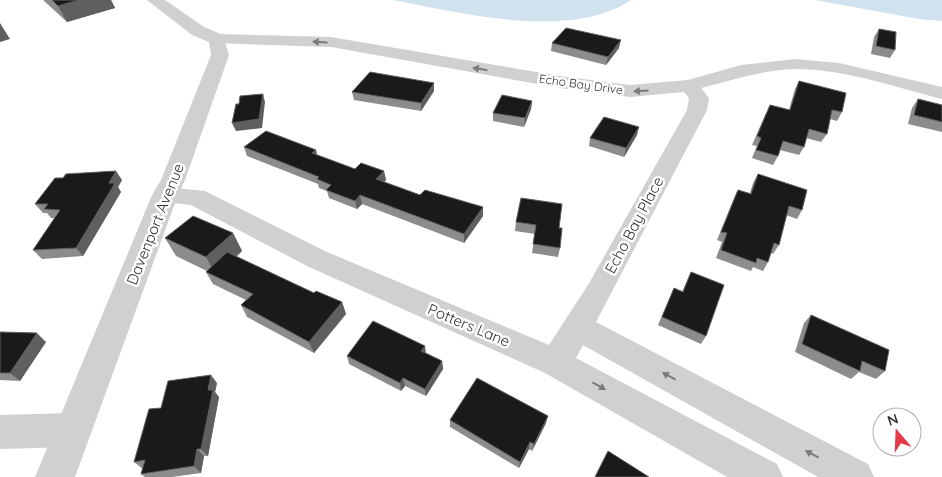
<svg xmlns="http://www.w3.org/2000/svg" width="942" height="477" font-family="Quicksand,sans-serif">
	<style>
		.water { fill: #cfe2ee }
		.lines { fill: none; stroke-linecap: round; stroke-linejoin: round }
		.minor { fill: #d0d0d0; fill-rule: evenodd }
		.tertiary { fill: #d0d0d0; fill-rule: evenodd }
		.wall { fill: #8c8c8c }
		.shaded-wall { fill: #5f5f5f }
		.building { fill: #1a1a1a; stroke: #5f5f5f }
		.oneway { fill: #7a7a7a }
		.labels { text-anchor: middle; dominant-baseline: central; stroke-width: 5; stroke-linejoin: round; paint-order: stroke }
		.far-street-label { font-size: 12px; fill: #333; stroke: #fff }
		.street-label { font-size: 15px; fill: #333; stroke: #fff }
	</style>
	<rect width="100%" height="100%" fill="#fff"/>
	<path class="water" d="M393 0H631C570 41 462 13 393 0Z
		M815 0H942V21L919 19Z"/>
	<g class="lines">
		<path class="minor" d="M217 34 331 37 560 76 630 85 688 80 741 65 795 59 839 63 942 87V99C895 87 844 69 795 69 763 70 732 80 701 88L709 98 707 110 596 322 868 464 874 477H818L583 345 576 358 777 464 783 477H727L545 373 307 266 191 205 156 201 153 195 156 189 165 187 205 191 327 252 549 345 588 285 687 110 689 98 684 92 630 97 560 88 331 47 211 43 209 39 211 35Z
			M73 413 85 418 91 430 85 442 73 447 0 449V415Z"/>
		<path class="tertiary" d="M147 0H165L204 27 223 35 229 55 185 180 178 195 75 477H35L152 195 161 180 211 55 209 42 192 35Z"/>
	</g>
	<path class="wall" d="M43 0H111L115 8 67 22Z
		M879 29 895 50 890 58 871 54 874 37Z
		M552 43 619 48 606 65 551 51Z
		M799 81 842 112 837 121 830 119 827 134 821 142 806 138 804 147 799 155 780 150 778 156 773 165 752 158 757 146 752 145 766 113 789 110 795 89Z
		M434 83V91L421 111 354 100 352 92Z
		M918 99 942 105V132L908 124 912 108Z
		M532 101 531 109 524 127 493 121V113Z
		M637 135 624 157 589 146 590 138Z
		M244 147 316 150 317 155 355 169 384 171 386 180 384 182 420 195 483 207V216L464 243 362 204 357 209 329 198 327 191 319 188 318 184 247 156Z
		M758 174 802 210 797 219 786 215 779 245 773 254 771 253 768 262 763 271 753 267 751 271 716 258 722 242 717 240 734 198 738 190 750 193 753 183Z
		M122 180 118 187 121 192 83 256 42 259 33 250 55 218H51L47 213H43L35 204Z
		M516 222 559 228 560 248 558 257 532 253 535 234 515 231Z
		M233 233 242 251 236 257 314 293 342 302 346 314 314 353 247 317 241 305 246 300 213 284 206 272 207 271 176 256 165 238Z
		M691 272 706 336 701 344 658 325 670 297 682 292Z
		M811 315 885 371 876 379 859 372 851 379 795 352 804 323Z
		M0 332 46 342 20 381 0 380Z
		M425 346V352L442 361 443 369 426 396 405 386 401 391 349 364 347 356Z
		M217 383 215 392 219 397 208 456H204L201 473 172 477H145L141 474 143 469 134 462Z
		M450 420 546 423 532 451 529 449 519 468 450 427Z"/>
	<path class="shaded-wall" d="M79 0H111L115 8 67 22 58 6Z
		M0 23 10 39 0 42Z
		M621 40 619 48 606 65 608 57Z
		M434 83V91L421 111V103Z
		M263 94 265 102 262 128 236 131 232 123Z
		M532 101 531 109 524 127 525 118Z
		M639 127 637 135 624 157 626 148Z
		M316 150 318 159 312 153Z
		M116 171 122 180 118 187 121 192 83 256 76 248 109 183Z
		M384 171 386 180 378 188 376 179Z
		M360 195 362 204 357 209 355 201Z
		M483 207V216L464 243V234Z
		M233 233 242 251 216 275 206 257Z
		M342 302 346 314 314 353 309 342Z
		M37 333 46 342 20 381 10 373Z
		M425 346 426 354 421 351Z
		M442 361 443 369 426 396 425 389Z
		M211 375 217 383 215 392 219 397 208 456 201 449 208 390Z
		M403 378 405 386 401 391 400 383Z
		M548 416 546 423 532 451 534 444Z
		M530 442 529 449 519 468 520 462Z
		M197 449 204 456 201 473 194 466Z"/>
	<path class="building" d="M52 0H79L58 6Z
		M566 28 621 40 608 57 552 43Z
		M879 29 896 32 895 50 876 46Z
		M370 72 434 83 421 103 352 92Z
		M799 81 846 93 842 112 832 110 827 134 809 129 804 147 783 141 778 156 756 150 761 138 757 136 770 105 790 110Z
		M263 94 259 119 232 123 236 104H239L240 96Z
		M502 95 532 101 525 118 493 113Z
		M918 99 942 105V122L914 115Z
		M604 117 639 127 626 148 590 138Z
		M266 131 316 150 312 153 355 169 361 163 384 171 376 179 420 195 425 190 483 207 464 234 360 195 355 201 326 190 331 185 317 179 319 177 244 147Z
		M116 171 109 183H115L76 248 33 250 60 210 44 209 48 204H35L55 178H63L66 174Z
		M758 174 807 190 802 210 789 206 779 245 774 243 768 262 757 258 756 263 721 250 727 233 721 232 738 190 751 194Z
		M521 198 562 204 559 228H562L560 248 533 244 536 225 516 222Z
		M193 216 233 233 206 257 165 238Z
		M227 252 314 293 316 291 342 302 309 342 241 305 253 294 206 272Z
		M691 272 724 285 706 336 662 317 674 288 683 292Z
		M811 315 889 350 885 371 862 361 860 371 802 344Z
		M373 321 425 346 421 351 442 361 425 389 403 378 400 383 347 356Z
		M0 332 37 333 10 373H0Z
		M211 375 208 390H213L201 449H197L194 466 141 474 145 460 134 462 149 409 161 408 168 381Z
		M477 378 548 416 534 444 530 442 520 462 450 420Z
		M608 451 649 477H595Z"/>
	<defs><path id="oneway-solid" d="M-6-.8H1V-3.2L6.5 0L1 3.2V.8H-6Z" transform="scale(1.25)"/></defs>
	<g class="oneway">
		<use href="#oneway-solid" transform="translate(320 42) rotate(-177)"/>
		<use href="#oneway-solid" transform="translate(480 69) rotate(-171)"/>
		<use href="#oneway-solid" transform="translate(641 91) rotate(177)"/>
		<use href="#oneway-solid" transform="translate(669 376) rotate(-152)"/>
		<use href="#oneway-solid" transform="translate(599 386) rotate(29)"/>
		<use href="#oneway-solid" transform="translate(812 454) rotate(-152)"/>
	</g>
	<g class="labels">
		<g class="far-street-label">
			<text transform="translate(581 84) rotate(8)">Echo Bay Drive</text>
		</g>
		<g class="street-label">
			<text transform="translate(155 224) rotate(-68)">Davenport Avenue</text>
			<text transform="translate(634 225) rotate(-62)">Echo Bay Place</text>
			<text transform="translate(469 325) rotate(23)">Potters Lane</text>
		</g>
	</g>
	<g transform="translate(897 432) rotate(341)"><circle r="24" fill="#ffffff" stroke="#adadad"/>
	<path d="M0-4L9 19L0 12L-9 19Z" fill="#e63946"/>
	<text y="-8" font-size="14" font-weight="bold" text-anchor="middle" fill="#333333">N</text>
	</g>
</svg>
